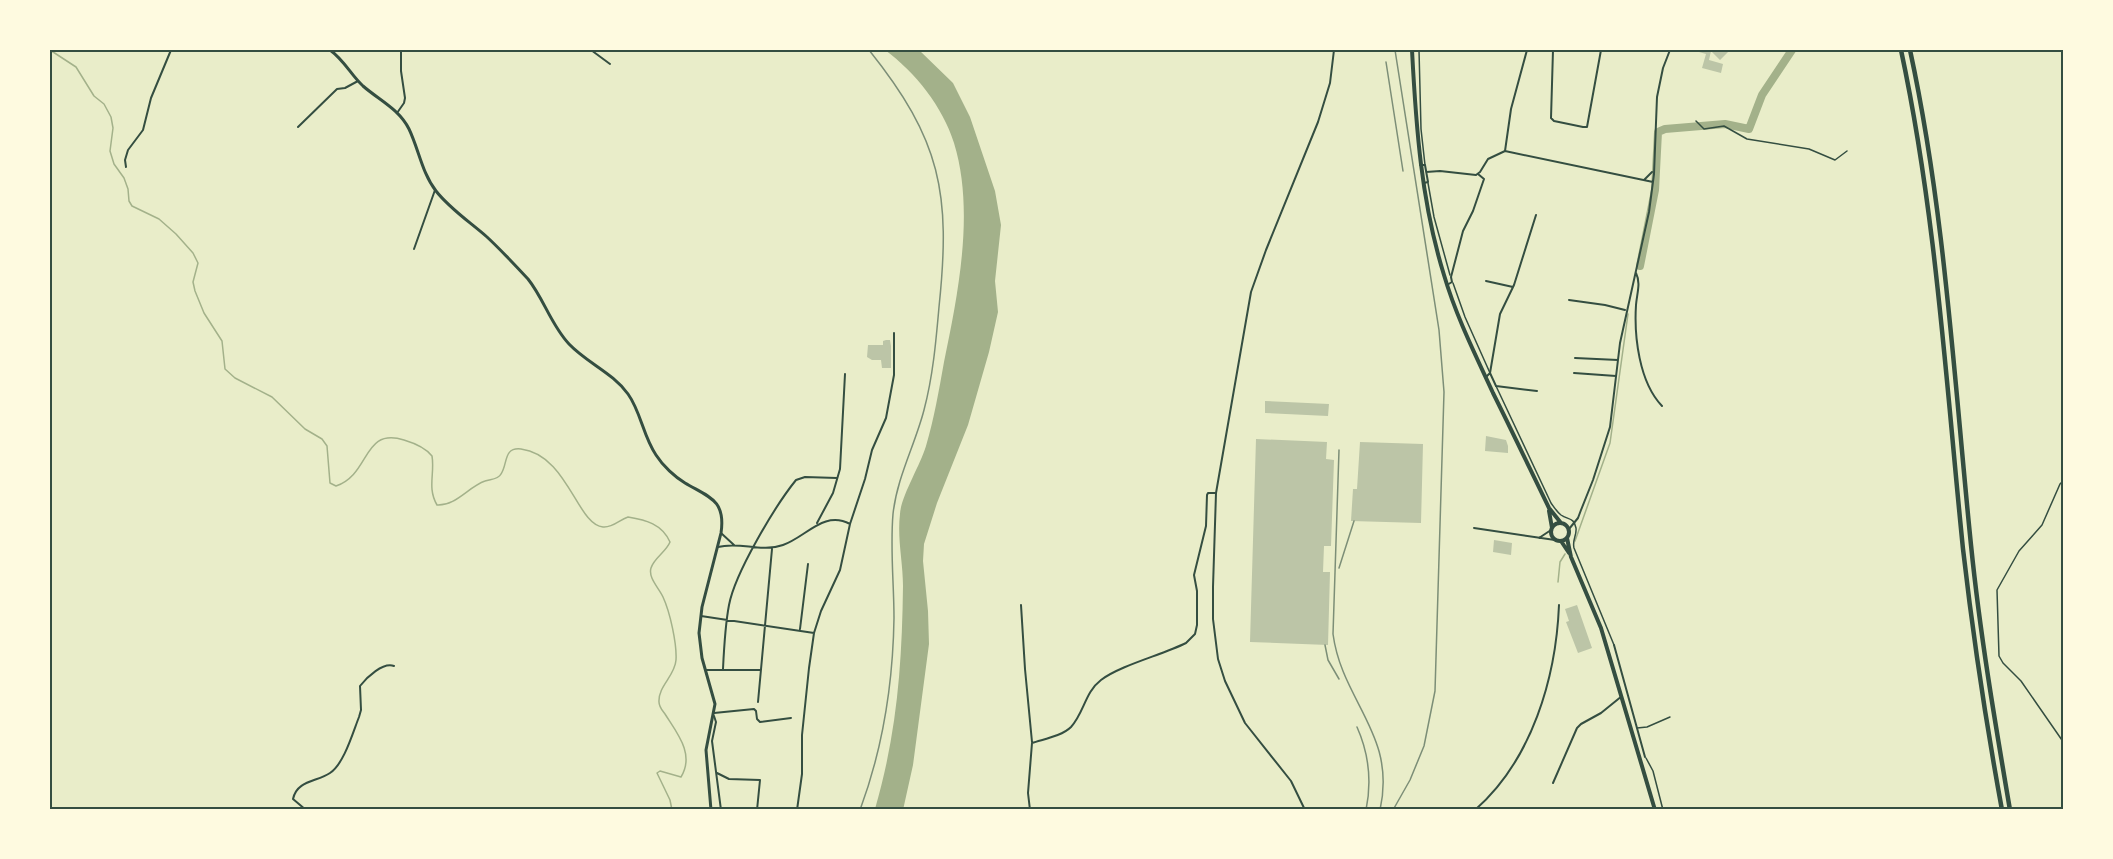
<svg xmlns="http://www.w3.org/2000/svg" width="2113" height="859" font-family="Rubik,sans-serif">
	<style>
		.water { fill: #a3b18a }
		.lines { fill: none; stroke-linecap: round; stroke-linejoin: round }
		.stream { stroke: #a3b18a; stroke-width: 1.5 }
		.river { stroke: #a3b18a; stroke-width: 8 }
		.building { fill: #bcc5a7 }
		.path { stroke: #344e41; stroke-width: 1.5 }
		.service { stroke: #344e41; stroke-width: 1.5 }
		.minor { stroke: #344e41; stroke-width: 2 }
		.tertiary { stroke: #344e41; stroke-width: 3 }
		.primary { stroke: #344e41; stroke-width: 4 }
		.motorway { stroke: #344e41; stroke-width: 4.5 }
		.rail { stroke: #7c8e77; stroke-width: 1.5 }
		.neatline { fill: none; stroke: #344e41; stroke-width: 2 }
	</style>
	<rect width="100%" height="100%" fill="#e9edc9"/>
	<path class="water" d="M885 50H919L953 83 970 117 995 191 1001 225 995 281 998 312 989 352 968 425 937 503 924 544 923 561 928 611 929 644 913 765 903 810 875 809C897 733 902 665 903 586 903 562 897 538 900 514 901 496 920 466 926 446 934 419 939 390 944 362 958 294 975 211 954 143 943 107 915 72 885 50Z"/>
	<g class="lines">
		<path class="stream" d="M50 50 76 67 94 96 104 104 111 117 113 128 110 151 114 164 124 178 128 189 129 201 132 206 159 219 176 234 193 253 198 263 193 282 195 291 204 313 222 341 225 369 235 378 272 397 305 429 322 439 327 446 330 483 336 486C371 474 362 427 404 440 414 443 425 447 432 456 435 473 427 488 437 505 456 506 468 487 485 481 490 479 498 480 501 474 508 464 503 447 521 449 568 455 577 525 603 527 613 528 619 520 628 517 646 520 662 524 670 542 666 552 654 558 651 568 648 578 659 588 663 597 670 612 677 644 676 660 675 676 658 686 659 702 659 707 662 710 665 714 677 733 695 754 681 777L660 771 657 773 670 800 672 810
			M1575 541 1610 443 1628 314
			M1558 582 1560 562 1565 554"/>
		<path class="river" d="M1640 266 1655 190 1658 132 1665 129 1725 124 1749 129 1762 95 1792 50"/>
	</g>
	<path class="building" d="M1692 50H1730L1720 60 1711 51 1709 60 1723 64 1721 73 1702 68 1706 54Z
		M886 340H890L891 346V368H882L881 360H872L867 357 868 345H883V341Z
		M1265 401 1329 404 1328 416 1265 413Z
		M1486 436 1506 440 1508 446V453L1485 451Z
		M1256 439 1327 442 1326 459 1334 460 1331 546H1324L1323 572H1330L1328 645 1250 642Z
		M1360 442 1423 444 1421 523 1351 521 1353 489H1357Z
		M1494 540 1512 543 1511 555 1493 552Z
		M1577 605 1592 648 1578 653 1566 622 1569 621 1565 609Z"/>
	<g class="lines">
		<path class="path" d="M1696 121 1704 129 1724 126 1747 139 1809 149 1835 160 1847 151"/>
		<path class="service" d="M1419 50 1421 129 1425 165
			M1428 183 1434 217 1450 275
			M1453 283 1465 317 1490 373
			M1496 386 1551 503C1554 507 1557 512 1561 515 1568 520 1574 517 1576 528 1577 535 1572 540 1574 548L1614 645
			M2064 480 2060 484 2042 525 2019 551 1997 590 1999 656 2003 663 2021 681 2064 743
			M1637 728 1647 727 1670 717
			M1646 758 1653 771 1663 810"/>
		<path class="minor" d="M591 50 610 64
			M1553 50 1551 118 1554 121 1583 127H1587L1601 50
			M397 113 404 103 405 98 401 71V50
			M298 127 337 89 345 88 358 81
			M1505 151 1511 109 1527 50
			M1420 165H1425L1428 182 1424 183
			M126 167 125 160 128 150 143 130 151 98 171 50
			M1426 172 1440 171 1476 175 1480 172 1488 159 1505 151 1653 182
			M1644 180 1652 172
			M414 249 435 190
			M1636 273C1641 283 1637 293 1636 305 1634 336 1639 382 1662 406
			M1486 281 1513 287
			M1447 285 1452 282 1451 277 1463 231 1473 211 1484 179 1478 174
			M1569 300 1605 305 1625 310
			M1575 358 1618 360
			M1490 373 1496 386 1537 391
			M1574 373 1616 376
			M1486 377 1490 373 1500 314 1514 285 1536 215
			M817 523 833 493 840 469 845 374
			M1474 528 1555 540
			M1569 529 1578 518 1581 510 1593 480 1610 427 1620 343 1649 212 1654 174 1657 97 1663 68 1670 50
			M721 533 734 545
			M1539 538 1551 530
			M718 547C740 541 761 553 783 545 806 537 824 510 850 524
			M1021 605 1025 669 1032 742
			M701 616 814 633
			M800 629 808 564
			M1614 645 1645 757
			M723 669C724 648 725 626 729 605 735 573 775 506 796 480L805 477 837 478
			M706 670H760
			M758 702 772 549
			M714 713 754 709 756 711 757 719 760 722 791 718
			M714 716 716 722 712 741 721 810
			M717 773 729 779 760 780 757 810
			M1553 783 1577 728 1581 724 1601 713 1622 696
			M306 810 293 799C297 780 317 782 330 773 344 764 353 732 359 717L361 710 360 686C367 677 383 662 394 666
			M797 810 802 774V735L809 668 814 633 821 611 840 570 850 524 865 479 872 450 886 418 894 375V333
			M1030 810 1028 793 1032 743C1044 739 1062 736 1071 727 1084 713 1085 692 1101 680 1121 665 1162 655 1186 643L1195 634 1197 625V591L1194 575 1206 526 1207 495 1208 493H1216
			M1305 810 1291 781 1245 723 1225 681 1218 659 1213 619V587L1216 493 1251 292 1266 250 1318 122 1330 83 1334 50
			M1475 810C1532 760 1556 678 1559 605"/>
		<path class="tertiary" d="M330 50C344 60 351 75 363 86 379 100 399 109 409 129 419 150 422 173 436 191 450 209 470 222 487 237 501 250 515 265 528 279 544 299 551 325 569 344 587 363 613 373 628 394 641 412 643 436 656 455 663 466 675 477 685 483 709 497 726 500 721 533L702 607 699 633 702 658 715 704 706 750 711 810"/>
		<path class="primary" d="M1412 50C1416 126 1421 201 1444 275 1456 316 1475 354 1493 393 1512 431 1530 469 1549 508L1561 523
			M1549 511 1552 528
			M1551 532a9 9 0 1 1 18 0a9 9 0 1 1-18 0Z
			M1567 538 1571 557 1601 628 1655 810
			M1561 541 1569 553"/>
		<path class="motorway" d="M1901 50C1936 214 1946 382 1963 549 1973 636 1986 723 2002 810
			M1910 50C1945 212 1954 379 1971 545 1980 634 1995 722 2010 810"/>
		<path class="rail" d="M1386 62 1403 171
			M1339 450 1333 634C1342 702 1397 734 1380 810
			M1339 568 1354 521
			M1325 645 1328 660 1339 679
			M1357 727C1369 754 1372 781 1366 810
			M860 810C883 748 893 684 894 618 894 584 890 549 893 514 897 477 915 445 924 410 933 376 936 341 939 307 951 193 941 140 869 50
			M1393 810 1410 780 1424 746 1435 691 1444 392 1439 330 1395 50"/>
	</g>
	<rect width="2113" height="859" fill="none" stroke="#fefae0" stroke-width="102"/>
	<rect x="51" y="51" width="2011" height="757" class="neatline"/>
</svg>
